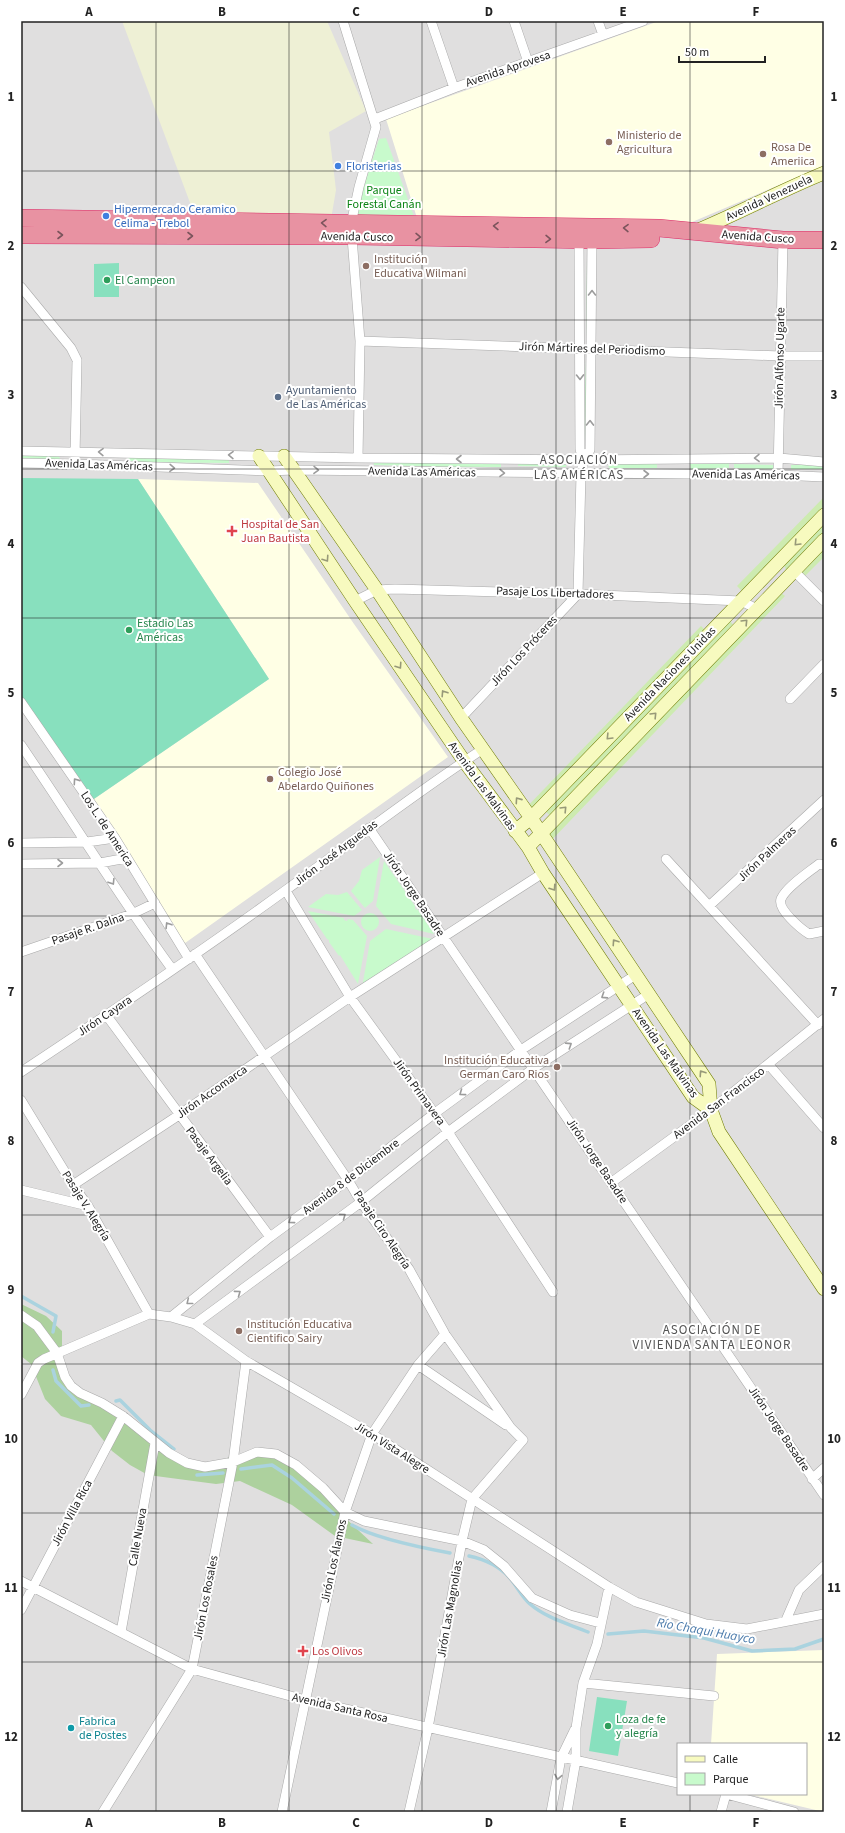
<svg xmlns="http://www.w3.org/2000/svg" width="845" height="1833" font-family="'Source Sans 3',sans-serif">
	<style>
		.residential { fill: #e0dfdf; fill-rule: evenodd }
		.education { fill: #ffffe5 }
		.farmland { fill: #eef0d5 }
		.grass { fill: #cdebb0 }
		.forest { fill: #add19e }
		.park { fill: #c8facc }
		.pitch { fill: #88e0be }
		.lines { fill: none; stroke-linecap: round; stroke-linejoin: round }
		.stream { stroke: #aad3df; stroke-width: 3.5 }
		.street-casing { stroke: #a9a9a9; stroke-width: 10 }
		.secondary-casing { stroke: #707d05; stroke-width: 14 }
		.highway-casing { stroke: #dc2a67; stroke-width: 18 }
		.street { stroke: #fff; stroke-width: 9 }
		.secondary { stroke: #f7fabf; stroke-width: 13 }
		.highway { stroke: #e892a2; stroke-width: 17 }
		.oneway { stroke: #7b545c }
		.oneway2 { stroke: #9c9c9c }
		.oneway3 { stroke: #979978 }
		.grid { fill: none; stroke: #222; stroke-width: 1; stroke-opacity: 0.55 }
		.education-dot { fill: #8d6e63; stroke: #fff; stroke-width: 1.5 }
		.shop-dot { fill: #3f7fe0; stroke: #fff; stroke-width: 1.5 }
		.leisure-dot { fill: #2e9e5b; stroke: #fff; stroke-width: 1.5 }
		.service-dot { fill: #5c6f8a; stroke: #fff; stroke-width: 1.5 }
		.health-dot { fill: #e0444e; stroke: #fff; stroke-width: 1.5 }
		.culture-dot { fill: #0f9aa8; stroke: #fff; stroke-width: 1.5 }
		.labels { text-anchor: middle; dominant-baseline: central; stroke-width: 4; stroke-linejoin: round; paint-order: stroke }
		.street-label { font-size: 12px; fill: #222; stroke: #fff }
		.education-label { font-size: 12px; fill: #785e54; stroke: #fff; text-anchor: start }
		.shop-label { font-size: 12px; fill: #366cbe; stroke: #fff; text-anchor: start }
		.park-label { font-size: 12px; fill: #0c8416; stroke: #fff }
		.leisure-label { font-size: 12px; fill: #27864d; stroke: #fff; text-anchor: start }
		.service-label { font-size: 12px; fill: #4e5e75; stroke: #fff; text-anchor: start }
		.health-label { font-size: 12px; fill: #be3a42; stroke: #fff; text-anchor: start }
		.culture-label { font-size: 12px; fill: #0d838f; stroke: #fff; text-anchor: start }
		.neighbourhood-label { font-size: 13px; letter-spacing: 1px; fill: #555; stroke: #fff }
		.water-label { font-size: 13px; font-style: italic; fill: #4a7aab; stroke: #fff }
		.neatline { fill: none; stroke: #222; stroke-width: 1.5 }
		.grid-label { font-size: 13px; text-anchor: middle; font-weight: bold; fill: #222 }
	</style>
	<rect width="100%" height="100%" fill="#f2efe9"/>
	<path class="residential" d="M21 21H824V1812H21ZM678 1744H806V1794H678Z"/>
	<path class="education" d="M659 21H824V166L685 225 417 218 386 119Z
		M138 479 258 483 354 624 448 757 178 948 91 801 269 679Z
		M824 1650V1812L748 1794H806V1744H711L717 1654Z"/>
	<path class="farmland" d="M122 21H327L366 111 329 132 336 190 330 225 198 224Z"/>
	<path class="grass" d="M824 497V506L742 591 737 586Z
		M820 526 824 528V535L787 570 785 568 784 564Z
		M824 547V557L803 578 798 574Z
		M780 592 785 596 547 845 542 840Z
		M729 619 733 625 551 815 548 814 545 810Z
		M701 626 705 630 526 816 521 813Z"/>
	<path class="forest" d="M21 1304 46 1316 62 1331V1353L68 1386 98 1398 143 1437 190 1461 213 1463 239 1454 281 1458 314 1485 342 1515 373 1544 335 1536 292 1505 240 1481 216 1484 148 1475 130 1465 112 1451 91 1425 61 1416 45 1399 31 1364 21 1356Z"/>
	<path class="park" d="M386 138 415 219 354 218 379 139Z
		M587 258V335H586Z
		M587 359V440H583L586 360Z
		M21 456H59L60 459 21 460Z
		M128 457 229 459V463L128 462Z
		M373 461 501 463V468L374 465Z
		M566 462V467L518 466V464Z
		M657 463V468H609L608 464Z
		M729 463V468L691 469 690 464Z
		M734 464 774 465V469L734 468Z
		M791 465H824V469H791Z
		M380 857 373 901 365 908 351 891 359 881 362 870Z
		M384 861 415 906V909L418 910 434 934 391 924 376 906Z
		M347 892 362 910 354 916 308 907 326 894 338 895Z
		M308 911 344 918V920L347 921 348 919 353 920 367 936 358 984 340 955 339 956 329 942V940L327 939Z
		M361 922a9 9 0 1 1 18 0a9 9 0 1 1-18 0Z
		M386 929 433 939 362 988 370 941Z"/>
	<path class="pitch" d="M119 263V297H94V264Z
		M21 478 138 479 269 679 91 801 21 698Z
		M597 1697 627 1701 618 1756 589 1751Z"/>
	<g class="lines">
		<path class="stream" d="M21 1296 56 1316 53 1332
			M53 1370 56 1381 81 1406 89 1405
			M116 1401 120 1400 150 1430 174 1449
			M241 1469 272 1465 292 1478 334 1514
			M197 1475 223 1473
			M352 1525C376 1539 423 1548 450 1553
			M469 1556C483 1559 499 1566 509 1577 517 1586 521 1596 530 1604 546 1618 569 1624 588 1632
			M608 1634 644 1631 704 1638 752 1651 795 1649 824 1639"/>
		<g class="street-casing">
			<path id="street" d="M343 21 376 127 359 187 351 224 360 341 358 458
				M431 21 454 88
				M514 21 528 62
				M598 21 603 35
				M375 119 454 88 643 21
				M21 287 71 348 77 360 75 457
				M360 341 780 356H824
				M21 451 358 458 583 460 779 458 824 462
				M583 460 590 450 592 240
				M21 463 75 464 268 471 294 470 778 475 824 477
				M778 475 783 240
				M794 571 824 601
				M355 601 377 590 395 589 578 594 741 601 757 609
				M790 699 824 664
				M21 702 115 838 189 959
				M461 718 578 594 581 474 583 460 580 449 579 240
				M21 745C72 820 119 896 172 969
				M369 828 824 1495
				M21 843 87 842 115 838
				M666 859 818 1025
				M21 864 100 863 127 858
				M824 865 819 864C809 872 786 887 781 899 777 909 801 929 809 934L824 931
				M286 891 350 997 448 1132 553 1292
				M709 906 824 800
				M21 952 132 914 155 903
				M195 954 348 1180 361 1202 409 1269 445 1334 511 1428 523 1440 472 1499 462 1541 428 1728 409 1812
				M107 1016 270 1237
				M769 1065 824 1128
				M21 1072C110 1013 199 953 286 890 351 843 415 793 483 749
				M21 1100 73 1185 88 1206 149 1314
				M612 1182 711 1110 824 1019
				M73 1185 179 1115 350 997 543 873
				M21 1190 88 1206
				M21 1315 37 1326 57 1353 65 1377 71 1386 80 1393 102 1403 123 1416 169 1453 187 1463 205 1467 233 1462 257 1452 276 1454 296 1465 323 1488 345 1512 364 1521 462 1541 484 1550 504 1566 532 1598 570 1615 600 1623
				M171 1317 270 1237 348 1180 435 1113 521 1050 637 974
				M195 1324 361 1202 448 1132 534 1068 649 994
				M418 1365 506 1425
				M21 1395 38 1363 44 1359 149 1314 171 1317 195 1324 246 1361 372 1434 609 1587 636 1602 706 1624 747 1629 824 1614
				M812 1479 824 1468
				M21 1581 192 1669 305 1700 678 1783
				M21 1610 123 1416
				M786 1620 799 1590 824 1566
				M121 1632 155 1443
				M583 1683 714 1696
				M726 1794 794 1812
				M103 1812 192 1669 233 1462 246 1361
				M282 1812 345 1512 372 1434 418 1365 445 1334
				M551 1812 561 1758 575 1729
				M567 1812 576 1760V1728L583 1683 597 1644 609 1587
				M721 1812 726 1794"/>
		</g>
		<g class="secondary-casing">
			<path id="secondary" d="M696 231C739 213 780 191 824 173
				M259 456 355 601 464 761 528 847 543 873 693 1097 711 1110
				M284 456 377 590 461 718 531 818 709 1084 711 1110 719 1132 824 1289
				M515 831 531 818 824 515
				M528 847 824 540"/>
		</g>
		<g class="highway-casing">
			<path id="highway" d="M21 218 659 228 783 240H824
				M21 235 352 236 592 240 651 239"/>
		</g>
		<use href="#street" class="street"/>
		<use href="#secondary" class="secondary"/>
		<use href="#highway" class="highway"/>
	</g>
	<defs><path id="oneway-chevron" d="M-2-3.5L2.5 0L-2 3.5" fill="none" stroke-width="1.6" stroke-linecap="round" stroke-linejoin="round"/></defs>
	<g class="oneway">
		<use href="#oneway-chevron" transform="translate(324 223) rotate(-179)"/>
		<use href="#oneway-chevron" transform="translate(496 226) rotate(-179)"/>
		<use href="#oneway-chevron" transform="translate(626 228) rotate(-179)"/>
		<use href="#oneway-chevron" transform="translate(60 235)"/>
		<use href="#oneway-chevron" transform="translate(190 236)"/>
		<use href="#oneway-chevron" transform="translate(418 237) rotate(1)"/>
		<use href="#oneway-chevron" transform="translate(548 239) rotate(1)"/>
	</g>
	<g class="oneway2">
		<use href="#oneway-chevron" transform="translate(592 293) rotate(-90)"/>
		<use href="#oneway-chevron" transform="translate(580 377) rotate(89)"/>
		<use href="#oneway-chevron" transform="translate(590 423) rotate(-89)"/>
		<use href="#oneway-chevron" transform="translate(101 452) rotate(-179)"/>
		<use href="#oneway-chevron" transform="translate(231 455) rotate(-179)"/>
		<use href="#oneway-chevron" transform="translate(757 458) rotate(179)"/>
		<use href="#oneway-chevron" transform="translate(459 459) rotate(-180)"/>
		<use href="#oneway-chevron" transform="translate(172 468) rotate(2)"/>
		<use href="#oneway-chevron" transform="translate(316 470) rotate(1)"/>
		<use href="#oneway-chevron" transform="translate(502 473) rotate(1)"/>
		<use href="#oneway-chevron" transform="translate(646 474)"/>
		<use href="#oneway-chevron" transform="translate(76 781) rotate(-125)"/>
		<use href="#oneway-chevron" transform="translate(60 863)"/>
		<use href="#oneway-chevron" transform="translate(112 882) rotate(58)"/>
		<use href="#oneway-chevron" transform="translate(168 925) rotate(-122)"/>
		<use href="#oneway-chevron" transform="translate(604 996) rotate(147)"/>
		<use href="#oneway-chevron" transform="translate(569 1045) rotate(-33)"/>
		<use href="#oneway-chevron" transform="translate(462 1093) rotate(144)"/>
		<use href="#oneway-chevron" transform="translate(343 1216) rotate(-36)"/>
		<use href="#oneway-chevron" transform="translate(291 1221) rotate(144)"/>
		<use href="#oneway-chevron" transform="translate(238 1293) rotate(-36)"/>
		<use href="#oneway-chevron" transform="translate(189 1302) rotate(141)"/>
		<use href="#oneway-chevron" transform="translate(558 1777) rotate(100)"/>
	</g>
	<g class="oneway3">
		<use href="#oneway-chevron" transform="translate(797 543) rotate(134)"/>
		<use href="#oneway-chevron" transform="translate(326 559) rotate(56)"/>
		<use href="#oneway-chevron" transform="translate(745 622) rotate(-46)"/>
		<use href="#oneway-chevron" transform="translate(399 666) rotate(56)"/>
		<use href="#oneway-chevron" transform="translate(444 693) rotate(-123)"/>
		<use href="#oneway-chevron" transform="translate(654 715) rotate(-46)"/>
		<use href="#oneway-chevron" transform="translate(609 737) rotate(134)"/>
		<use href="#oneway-chevron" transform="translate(518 800) rotate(-125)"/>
		<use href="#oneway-chevron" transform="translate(564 809) rotate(-46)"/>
		<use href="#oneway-chevron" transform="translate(553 888) rotate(56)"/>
		<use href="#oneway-chevron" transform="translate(615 942) rotate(-124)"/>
		<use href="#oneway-chevron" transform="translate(702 1073) rotate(-124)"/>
	</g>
	<path class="grid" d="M156 21V1812M289 21V1812M422 21V1812M556 21V1812M690 21V1744M21 171H824M21 320H824M21 469H824M21 618H824M21 767H824M21 916H824M21 1066H824M21 1215H824M21 1364H824M21 1513H824M21 1662H824M690 1794V1812"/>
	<g class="education-dot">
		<circle cx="609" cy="142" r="4"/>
		<circle cx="763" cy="154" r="4"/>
		<circle cx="366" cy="266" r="4"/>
		<circle cx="270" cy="779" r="4"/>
		<circle cx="557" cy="1067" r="4"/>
		<circle cx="239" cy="1331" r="4"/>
	</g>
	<g class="shop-dot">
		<circle cx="338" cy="166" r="4"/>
		<circle cx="106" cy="216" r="4"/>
	</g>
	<g class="leisure-dot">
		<circle cx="107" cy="280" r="4"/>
		<circle cx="129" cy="630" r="4"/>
		<circle cx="608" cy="1726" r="4"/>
	</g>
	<circle class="service-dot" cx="278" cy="397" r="4"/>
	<g class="health-dot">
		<path d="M230 525h4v4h4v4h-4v4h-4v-4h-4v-4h4z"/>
		<path d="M301 1645h4v4h4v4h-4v4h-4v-4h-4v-4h4z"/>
	</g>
	<circle class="culture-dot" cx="71" cy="1728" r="4"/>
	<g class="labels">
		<g class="street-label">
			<text transform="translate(508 69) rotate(-19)">Avenida Aprovesa</text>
			<text transform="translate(769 198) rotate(-25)">Avenida Venezuela</text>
			<text transform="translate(357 237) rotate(1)">Avenida Cusco</text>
			<text transform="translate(758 237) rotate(4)">Avenida Cusco</text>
			<text transform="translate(592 349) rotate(2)">Jirón Mártires del Periodismo</text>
			<text transform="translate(780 358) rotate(-89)">Jirón Alfonso Ugarte</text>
			<text transform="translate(99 465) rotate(2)">Avenida Las Américas</text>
			<text transform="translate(422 472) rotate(1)">Avenida Las Américas</text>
			<text transform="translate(746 475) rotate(1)">Avenida Las Américas</text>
			<text transform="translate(555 593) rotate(2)">Pasaje Los Libertadores</text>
			<text transform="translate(524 651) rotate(-47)">Jirón Los Próceres</text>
			<text transform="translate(670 674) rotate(-46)">Avenida Naciones Unidas</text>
			<text transform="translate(482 786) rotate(54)">Avenida Las Malvinas</text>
			<text transform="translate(107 829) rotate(57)">Los L. de America</text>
			<text transform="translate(336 853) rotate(-37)">Jirón José Arguedas</text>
			<text transform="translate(767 854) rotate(-43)">Jirón Palmeras</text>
			<text transform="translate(414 894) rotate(56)">Jirón Jorge Basadre</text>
			<text transform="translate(88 929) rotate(-19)">Pasaje R. Dalna</text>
			<text transform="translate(105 1016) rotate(-34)">Jirón Cayara</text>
			<text transform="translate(665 1053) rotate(55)">Avenida Las Malvinas</text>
			<text transform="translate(212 1092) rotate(-35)">Jirón Accomarca</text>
			<text transform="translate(419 1092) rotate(54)">Jirón Primavera</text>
			<text transform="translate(719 1103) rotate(-37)">Avenida San Francisco</text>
			<text transform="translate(209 1156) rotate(53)">Pasaje Argelia</text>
			<text transform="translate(597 1161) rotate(56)">Jirón Jorge Basadre</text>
			<text transform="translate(351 1177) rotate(-37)">Avenida 8 de Diciembre</text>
			<text transform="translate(86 1206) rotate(58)">Pasaje V. Alegría</text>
			<text transform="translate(382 1230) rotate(56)">Pasaje Ciro Alegría</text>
			<text transform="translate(779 1429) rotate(56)">Jirón Jorge Basadre</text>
			<text transform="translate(392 1448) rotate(32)">Jirón Vista Alegre</text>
			<text transform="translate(72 1513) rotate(-62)">Jirón Villa Rica</text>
			<text transform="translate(138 1537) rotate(-80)">Calle Nueva</text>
			<text transform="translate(334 1561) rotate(-78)">Jirón Los Álamos</text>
			<text transform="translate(206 1598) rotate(-79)">Jirón Los Rosales</text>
			<text transform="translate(450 1609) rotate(-80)">Jirón Las Magnolias</text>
			<text transform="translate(340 1708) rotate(13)">Avenida Santa Rosa</text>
		</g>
		<g class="education-label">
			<text x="617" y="135">Ministerio de<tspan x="617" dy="14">Agricultura</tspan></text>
			<text x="771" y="147">Rosa De<tspan x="771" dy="14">Ameriica</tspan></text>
			<text x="374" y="259">Institución<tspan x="374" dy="14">Educativa Wilmani</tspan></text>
			<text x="278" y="772">Colegio José<tspan x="278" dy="14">Abelardo Quiñones</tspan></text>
			<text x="549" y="1060" text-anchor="end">Institución Educativa<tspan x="549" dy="14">German Caro Rios</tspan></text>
			<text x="247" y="1324">Institución Educativa<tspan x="247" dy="14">Cientifico Sairy</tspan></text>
		</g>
		<g class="shop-label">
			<text x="346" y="166">Floristerias</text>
			<text x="114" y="209">Hipermercado Ceramico<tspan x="114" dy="14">Celima - Trebol</tspan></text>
		</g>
		<g class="park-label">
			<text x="384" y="190">Parque<tspan x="384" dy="14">Forestal Canán</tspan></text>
		</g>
		<g class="leisure-label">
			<text x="115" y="280">El Campeon</text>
			<text x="137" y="623">Estadio Las<tspan x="137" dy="14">Américas</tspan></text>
			<text x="616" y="1719">Loza de fe<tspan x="616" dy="14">y alegría</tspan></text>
		</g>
		<g class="service-label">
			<text x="286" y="390">Ayuntamiento<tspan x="286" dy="14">de Las Américas</tspan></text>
		</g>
		<g class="health-label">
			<text x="241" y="524">Hospital de San<tspan x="241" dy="14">Juan Bautista</tspan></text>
			<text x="312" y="1651">Los Olivos</text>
		</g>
		<g class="culture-label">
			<text x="79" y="1721">Fabrica<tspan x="79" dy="14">de Postes</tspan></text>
		</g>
		<g class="neighbourhood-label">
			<text x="579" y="460">ASOCIACIÓN<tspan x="579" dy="15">LAS AMÉRICAS</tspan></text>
			<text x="712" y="1330">ASOCIACIÓN DE<tspan x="712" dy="15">VIVIENDA SANTA LEONOR</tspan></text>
		</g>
		<g class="water-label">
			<text transform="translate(706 1631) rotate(10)">Río Chaqui Huayco</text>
		</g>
	</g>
	<rect width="845" height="1833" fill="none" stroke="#ffffff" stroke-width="44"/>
	<rect x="677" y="1743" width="130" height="52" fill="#ffffff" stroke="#a7a7a7"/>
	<rect x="685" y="1756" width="20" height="6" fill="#f7fabf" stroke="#a7a7a7"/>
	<text x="713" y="1763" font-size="12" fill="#222222">Calle</text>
	<rect x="685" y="1773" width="20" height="12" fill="#c8facc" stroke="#a7a7a7"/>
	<text x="713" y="1783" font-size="12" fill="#222222">Parque</text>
	<path d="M679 56v6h86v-6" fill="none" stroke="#222222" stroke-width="2"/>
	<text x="685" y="56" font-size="12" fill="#222222" stroke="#ffffff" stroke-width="3" paint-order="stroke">50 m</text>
	<rect x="22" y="22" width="801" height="1789" class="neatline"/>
	<g class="grid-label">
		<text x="89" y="16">A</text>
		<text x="222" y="16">B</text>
		<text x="356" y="16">C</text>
		<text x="489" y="16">D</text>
		<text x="623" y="16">E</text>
		<text x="756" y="16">F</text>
		<text x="11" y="101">1</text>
		<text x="834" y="101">1</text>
		<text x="11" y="250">2</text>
		<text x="834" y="250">2</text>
		<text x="11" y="399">3</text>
		<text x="834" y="399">3</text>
		<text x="11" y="548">4</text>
		<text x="834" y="548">4</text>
		<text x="11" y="697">5</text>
		<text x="834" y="697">5</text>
		<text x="11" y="847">6</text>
		<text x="834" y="847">6</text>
		<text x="11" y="996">7</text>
		<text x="834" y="996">7</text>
		<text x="11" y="1145">8</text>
		<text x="834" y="1145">8</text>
		<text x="11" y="1294">9</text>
		<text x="834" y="1294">9</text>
		<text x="11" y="1443">10</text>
		<text x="834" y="1443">10</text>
		<text x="11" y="1592">11</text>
		<text x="834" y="1592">11</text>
		<text x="11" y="1741">12</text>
		<text x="834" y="1741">12</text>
		<text x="89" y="1827">A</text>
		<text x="222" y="1827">B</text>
		<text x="356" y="1827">C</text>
		<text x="489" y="1827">D</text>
		<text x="623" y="1827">E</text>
		<text x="756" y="1827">F</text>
	</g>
</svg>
